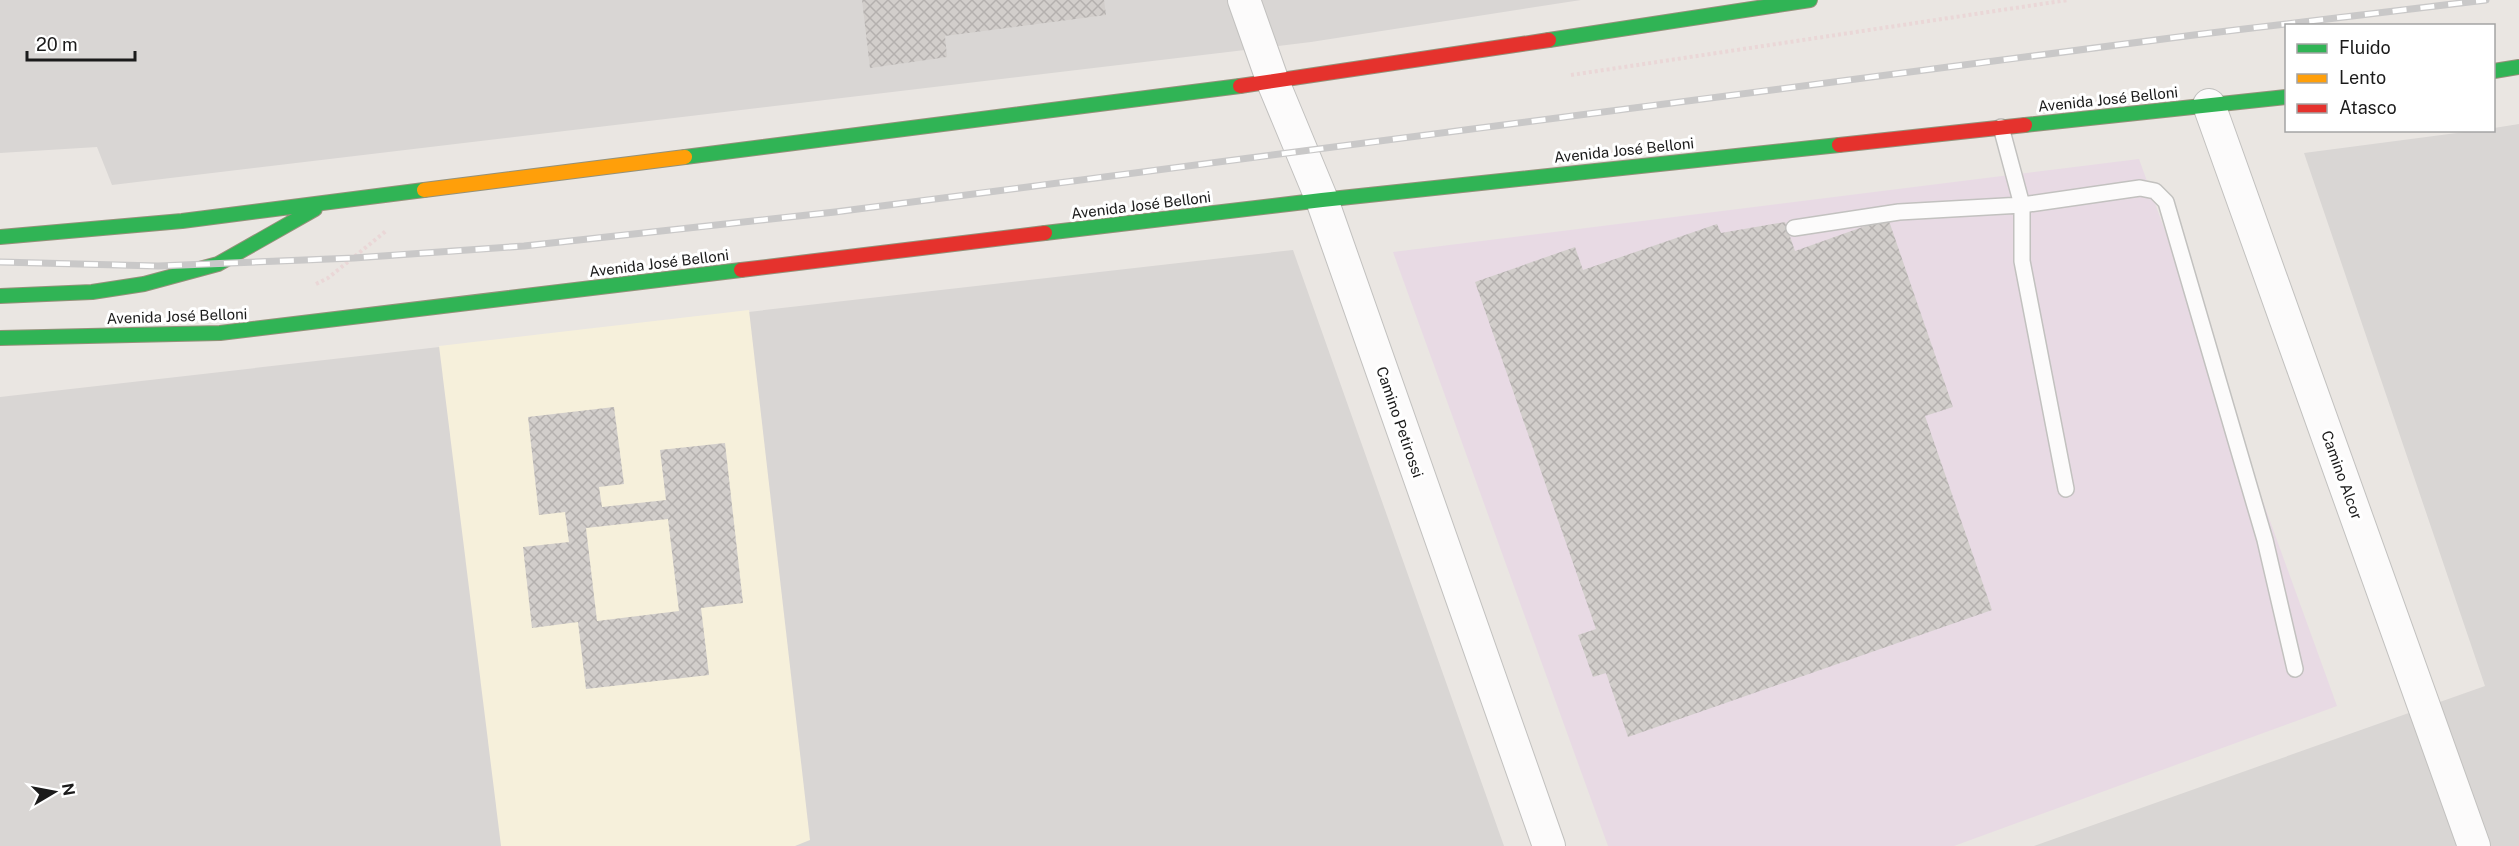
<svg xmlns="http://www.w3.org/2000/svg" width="2519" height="846" font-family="'Public Sans',sans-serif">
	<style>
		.residential { fill: #d9d6d4 }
		.industrial { fill: #e8dae4 }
		.education { fill: #f6f0db }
		.building { fill: url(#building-cross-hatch); fill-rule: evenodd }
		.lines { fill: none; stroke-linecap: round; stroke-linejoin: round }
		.lane-casing { stroke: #c2c1bf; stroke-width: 18 }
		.street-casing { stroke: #c2c1bf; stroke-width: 34 }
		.fast-casing { stroke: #94917a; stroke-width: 16 }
		.slow-casing { stroke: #94917a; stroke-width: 16 }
		.jam-casing { stroke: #94917a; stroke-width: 16 }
		.path { stroke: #ead7d7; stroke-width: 4; stroke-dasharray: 3 3; stroke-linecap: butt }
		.lane { stroke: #fcfbfb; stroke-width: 15 }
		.street { stroke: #fcfbfb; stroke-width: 32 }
		.fast { stroke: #30b455; stroke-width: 14 }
		.slow { stroke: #ff9f0a; stroke-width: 14 }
		.jam { stroke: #e5322d; stroke-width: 14 }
		.rail-casing { stroke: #c9c8c8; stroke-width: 7 }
		.rail { stroke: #fff; stroke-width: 4.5; stroke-dasharray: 14; stroke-linecap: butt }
		.labels { text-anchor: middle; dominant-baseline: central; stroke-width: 6; stroke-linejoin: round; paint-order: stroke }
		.street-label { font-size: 15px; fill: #1b1b1b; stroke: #fff }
	</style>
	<defs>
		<pattern id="building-cross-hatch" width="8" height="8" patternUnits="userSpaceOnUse" patternTransform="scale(1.5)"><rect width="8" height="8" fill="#d2cecb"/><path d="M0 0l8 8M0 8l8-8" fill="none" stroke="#b4b0ae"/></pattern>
	</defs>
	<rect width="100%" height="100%" fill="#eae6e2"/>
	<path class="residential" d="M0 0H1581L1311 42 112 185 97 147 0 153Z
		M2519 124V846H2034L2485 686 2304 153 2472 131 2494 130V128Z
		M1293 250 1504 846H0V397Z"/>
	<path class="industrial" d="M2139 159 2337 706 1954 846H1608L1393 252Z"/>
	<path class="education" d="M749 310 810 840 795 846H501L439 346Z"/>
	<path class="building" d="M862 0H1104L1106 15 945 36 947 57 870 68Z
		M1888 218 1953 407 1925 416 1992 610 1628 737 1606 673 1593 677 1578 635 1596 629 1475 282 1575 247 1583 270 1717 224 1721 233 1785 222 1795 251Z
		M614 407 624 484 599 487 602 507 666 500 660 450 725 443 743 603 701 608 709 675 586 689 578 622 532 628 523 547 569 542 565 512 539 515 528 417ZM668 519 679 611 597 621 586 528Z"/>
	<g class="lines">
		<g class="lane-casing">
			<path id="lane" d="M2001 127 2022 205 2140 188 2155 191 2166 202 2265 540 2295 669
				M1794 228 1899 212 2022 205V261L2066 489"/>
		</g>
		<g class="street-casing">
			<path id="street" d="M1244 0 1273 82 1322 200 1549 846
				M2209 105 2474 846"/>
		</g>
		<g class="fast-casing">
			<path id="fast" d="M1549 40 1810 0
				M2494 71 2519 67
				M2025 125 2286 97
				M685 157 1240 86
				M1045 233 1322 200 1839 145
				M0 237 182 221 424 190
				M0 296 92 292 144 284 218 264 315 209
				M0 338 220 333 741 270"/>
		</g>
		<g class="slow-casing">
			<path id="slow" d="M424 190 685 157"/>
		</g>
		<g class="jam-casing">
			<path id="jam" d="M1240 86 1549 40
				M1839 145 2025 125
				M741 270 1045 233"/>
		</g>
		<path class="path" d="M1571 75 2068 0
			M316 284 328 278 386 231"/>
		<use href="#lane" class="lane"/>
		<use href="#street" class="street"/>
		<use href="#fast" class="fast"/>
		<use href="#slow" class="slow"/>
		<use href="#jam" class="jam"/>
		<g class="rail-casing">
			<path id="rail" d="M0 262 158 266 354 258 524 246 835 212 2194 35 2486 0"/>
		</g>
		<use href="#rail" class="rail"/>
	</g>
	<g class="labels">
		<g class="street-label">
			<text transform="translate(2108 99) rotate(-6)">Avenida José Belloni</text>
			<text transform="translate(1624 150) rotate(-6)">Avenida José Belloni</text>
			<text transform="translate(1141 205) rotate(-7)">Avenida José Belloni</text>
			<text transform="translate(659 263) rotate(-7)">Avenida José Belloni</text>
			<text transform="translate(177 316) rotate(-2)">Avenida José Belloni</text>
			<text transform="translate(1400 422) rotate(71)">Camino Petirossi</text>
			<text transform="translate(2342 475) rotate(70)">Camino Alcor</text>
		</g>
	</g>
	<rect x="2285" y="24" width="210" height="108" fill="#ffffff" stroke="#a4a4a4" stroke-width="1.5"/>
	<rect x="2297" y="44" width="30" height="9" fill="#30b455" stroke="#a4a4a4" stroke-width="1.5"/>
	<text x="2339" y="54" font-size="18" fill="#1b1b1b">Fluido</text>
	<rect x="2297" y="74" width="30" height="9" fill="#ff9f0a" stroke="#a4a4a4" stroke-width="1.5"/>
	<text x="2339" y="84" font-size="18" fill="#1b1b1b">Lento</text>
	<rect x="2297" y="104" width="30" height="9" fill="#e5322d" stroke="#a4a4a4" stroke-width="1.5"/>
	<text x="2339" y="114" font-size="18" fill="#1b1b1b">Atasco</text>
	<g transform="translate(54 792) rotate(80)" stroke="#ffffff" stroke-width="4.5" paint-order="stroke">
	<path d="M0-4.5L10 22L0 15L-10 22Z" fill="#1b1b1b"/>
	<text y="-9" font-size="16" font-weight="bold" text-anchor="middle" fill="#1b1b1b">N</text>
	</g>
	<path d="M27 51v9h108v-9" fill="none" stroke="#1b1b1b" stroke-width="3"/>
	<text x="36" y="51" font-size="18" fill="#1b1b1b" stroke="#ffffff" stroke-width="4.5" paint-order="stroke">20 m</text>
</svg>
